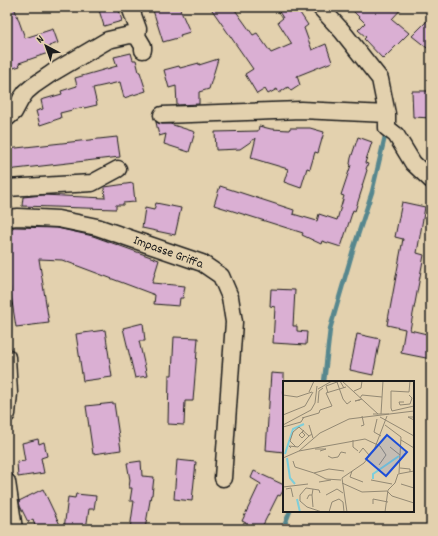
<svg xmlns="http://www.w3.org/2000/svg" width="438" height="536" font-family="Dekko,sans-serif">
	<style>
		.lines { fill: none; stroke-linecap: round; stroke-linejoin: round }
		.stream { stroke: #57878e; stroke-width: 4.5 }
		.building { fill: #daafd3; stroke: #1c1c1c }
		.minor-casing { stroke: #1c1c1c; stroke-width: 19 }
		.minor { stroke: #e3d1ae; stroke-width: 16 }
		.labels { text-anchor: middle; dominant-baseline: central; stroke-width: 3; stroke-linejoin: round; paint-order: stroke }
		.street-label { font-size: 13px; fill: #1c1c1c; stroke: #e3d1ae }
		.inset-river { fill: none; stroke: #7eceda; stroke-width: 2 }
		.inset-road { fill: none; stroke: #938974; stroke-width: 1 }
		.view { fill: #1d4ed8; fill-opacity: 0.15; stroke: #1d4ed8; stroke-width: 2 }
		.inset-edge { fill: none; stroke: #1c1c1c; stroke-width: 2 }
	</style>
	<rect width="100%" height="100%" fill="#e3d1ae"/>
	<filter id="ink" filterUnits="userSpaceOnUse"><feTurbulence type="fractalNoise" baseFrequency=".025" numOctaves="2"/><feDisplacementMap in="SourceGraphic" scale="8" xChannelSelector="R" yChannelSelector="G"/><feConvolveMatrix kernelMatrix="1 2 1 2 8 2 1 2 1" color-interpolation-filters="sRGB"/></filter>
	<g filter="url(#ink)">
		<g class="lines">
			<path class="stream" d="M324 382 330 329 353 250 372 192 386 132
				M283 529 290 511"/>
		</g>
		<path class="building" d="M7 7H14L25 38 53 29 58 43 49 46 51 52 19 63 20 66 7 70Z
			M98 7H118L122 21 104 26Z
			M152 7H179L190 32 180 35 181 37 163 42Z
			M210 7H233L253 35 257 33 271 53 292 44 278 22 283 18 276 7H296L308 25 304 28 312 50 326 44 332 62 297 76 300 85 291 91 288 87 279 93 277 89 268 94 265 89 257 94 245 74 253 69Z
			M349 7H403L392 19 409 33 383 59 364 39 366 37 358 30 365 23Z
			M431 17V51L412 36Z
			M131 53 133 60H136L139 72H140L146 91 124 98 120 82 93 88 97 105 84 108V107L60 113 61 118 40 125 36 111 43 109 41 100 62 94 61 91 77 86 75 78 117 66 114 57Z
			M218 59 209 89 199 92V104L177 105 176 86 169 88 164 70 179 66 180 68 199 63V65Z
			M412 91H431V118L413 117Z
			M156 122 162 124H170L195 132 189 152 164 144 166 134 159 136Z
			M259 126 271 129 289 130 290 128H310L324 132 318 153 315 152 310 169 307 168 301 188 284 182 288 169 251 158 256 138 240 149 216 150 215 132 258 131Z
			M117 137 120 157 7 170V149Z
			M358 137 372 142 365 163 368 164 366 169 367 170 362 186H363L355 211 353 210 341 247 322 241 321 244 302 235 303 233 214 205 220 186 294 210 293 214 317 221 319 214 337 220 344 196 341 195 351 165 350 164 351 158Z
			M133 183 135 202 123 203V205H116V209L22 206 23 197 43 195 105 198 104 188 105 187Z
			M402 202 425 207 417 253 424 255 410 330 431 335V359L401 353 405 329 387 325 403 239 395 237Z
			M156 203 181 208 175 235 142 228 145 208 154 210Z
			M14 227 57 228 93 236 159 260 152 283 185 286 183 298H180L179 306 154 304 155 295 62 260 39 259 49 323 16 327 7 270V232Z
			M271 289 295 290 293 326H297V331L307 332 306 345 273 343 275 307 270 306Z
			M143 323 145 341H139L147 376 135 378 123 328Z
			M105 330 112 377 83 381 76 334Z
			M357 334 380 339 373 375 350 370Z
			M174 337 198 338 193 401H185L184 425 168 424 169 375H172Z
			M271 373 284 374V452L266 450Z
			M114 403 121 450 93 454 86 406Z
			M38 439 39 444 44 442 47 456 41 458 44 473 18 477 17 462 25 461 22 443Z
			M177 460 196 462 192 501 174 499Z
			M141 461 142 476 154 477 152 495H151L145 529H130L134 501H130L132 488H129L130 480 127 463Z
			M254 471 284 485V489L280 496 278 495 261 529H243L246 523 242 521 259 485 260 486 261 484 251 478Z
			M43 489 62 529H36L33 519 28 522 20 506 19 501Z
			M76 494 96 496 94 509H89L86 529H64L68 497 75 498Z"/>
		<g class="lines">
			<g class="minor-casing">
				<path id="minor" d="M130 7 138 29 137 36
					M320 7 342 31 380 79 387 114V128L396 135 413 163 431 180
					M162 115 301 110 387 114
					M7 118 14 112 21 99 26 92 33 86 52 73 108 40 130 35 137 36 143 46V50
					M7 188 92 183 118 169
					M7 218 18 217 58 219 97 227 202 263 221 276 230 297 234 322 223 478
					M7 357 9 393 7 414
					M7 482 14 529"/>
			</g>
			<use href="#minor" class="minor"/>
		</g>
	</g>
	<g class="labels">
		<g class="street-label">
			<text transform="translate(168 253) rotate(20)">Impasse Griffa</text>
		</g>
	</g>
	<g transform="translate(283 381)">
		<rect width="131" height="131" fill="#e3d1ae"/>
		<path class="inset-river" d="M2 73 10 48 21 43M4 77 7 97 12 103M90 98V93L116 75M14 118 17 131"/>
		<path class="inset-road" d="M59 0 95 33M127 0 126 11 108 10V27L109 30 131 25M54 1 60 18 64 23 68 20M35 8 49 0M71 10 78 7 79 0M26 11 31 0M45 12 43 5 54 1 57 0 61 7M0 14 14 16 29 11M77 17 79 14 99 16M77 19 72 20 79 18M121 21H116L117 24 127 23 129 17 126 14M35 22 36 10 40 7M37 29 49 25 43 12 63 6M90 33H106M98 33 100 0M0 34 22 25 30 11M97 36 131 55M131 36H125L131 39M19 37 36 32 37 29M94 38 91 51 98 55M0 44 28 29 32 22 34 5M26 44 30 57M102 44 118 56M78 45 81 44 79 35M0 46 18 41 21 36M19 51 22 54 19 57 16 54 21 49M70 59V66L75 70M118 59 131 67M13 66 7 60 10 51 16 46 26 55 29 53M107 66 117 74M8 67 6 65 15 66 26 55M32 68H43L37 70M16 70 82 58 97 65 103 74 96 84M76 72 80 67 86 74M45 75 49 77 55 76 58 71 63 72M0 77 16 70 37 52 66 38 131 30M10 80 12 86 31 92M117 87 127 88V91M69 90 67 96 80 101M116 92 118 56M58 99 43 98 31 92 46 88 61 90M88 99 109 103M36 101 48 99M59 102 79 111 104 110 109 115 131 122M118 103 131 107M0 106 25 103M3 108 8 107 10 116M37 112 36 109 23 107 17 114V120L24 126 39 131M29 114 30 126M43 114 54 108 60 112M24 118 26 114H29L30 108M90 123V118L105 121M46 131 49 121 56 118 60 121 61 131M64 131 59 97 81 82 91 69 104 35M102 131 105 109 112 102 115 93 131 90"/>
		<path class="view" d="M104 54 124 71 103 95 83 78Z"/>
		<rect width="131" height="131" class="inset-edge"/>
	</g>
	<rect width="438" height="536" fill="none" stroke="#e3d1ae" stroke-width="24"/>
	<rect x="12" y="12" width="414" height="512" fill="none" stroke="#1c1c1c" stroke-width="1.5" filter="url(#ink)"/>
	<g transform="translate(46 46) rotate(319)" stroke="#e3d1ae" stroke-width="3" paint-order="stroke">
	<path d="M0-3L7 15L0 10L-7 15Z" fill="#1c1c1c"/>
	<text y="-6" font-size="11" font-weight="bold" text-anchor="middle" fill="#1c1c1c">N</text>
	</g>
</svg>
